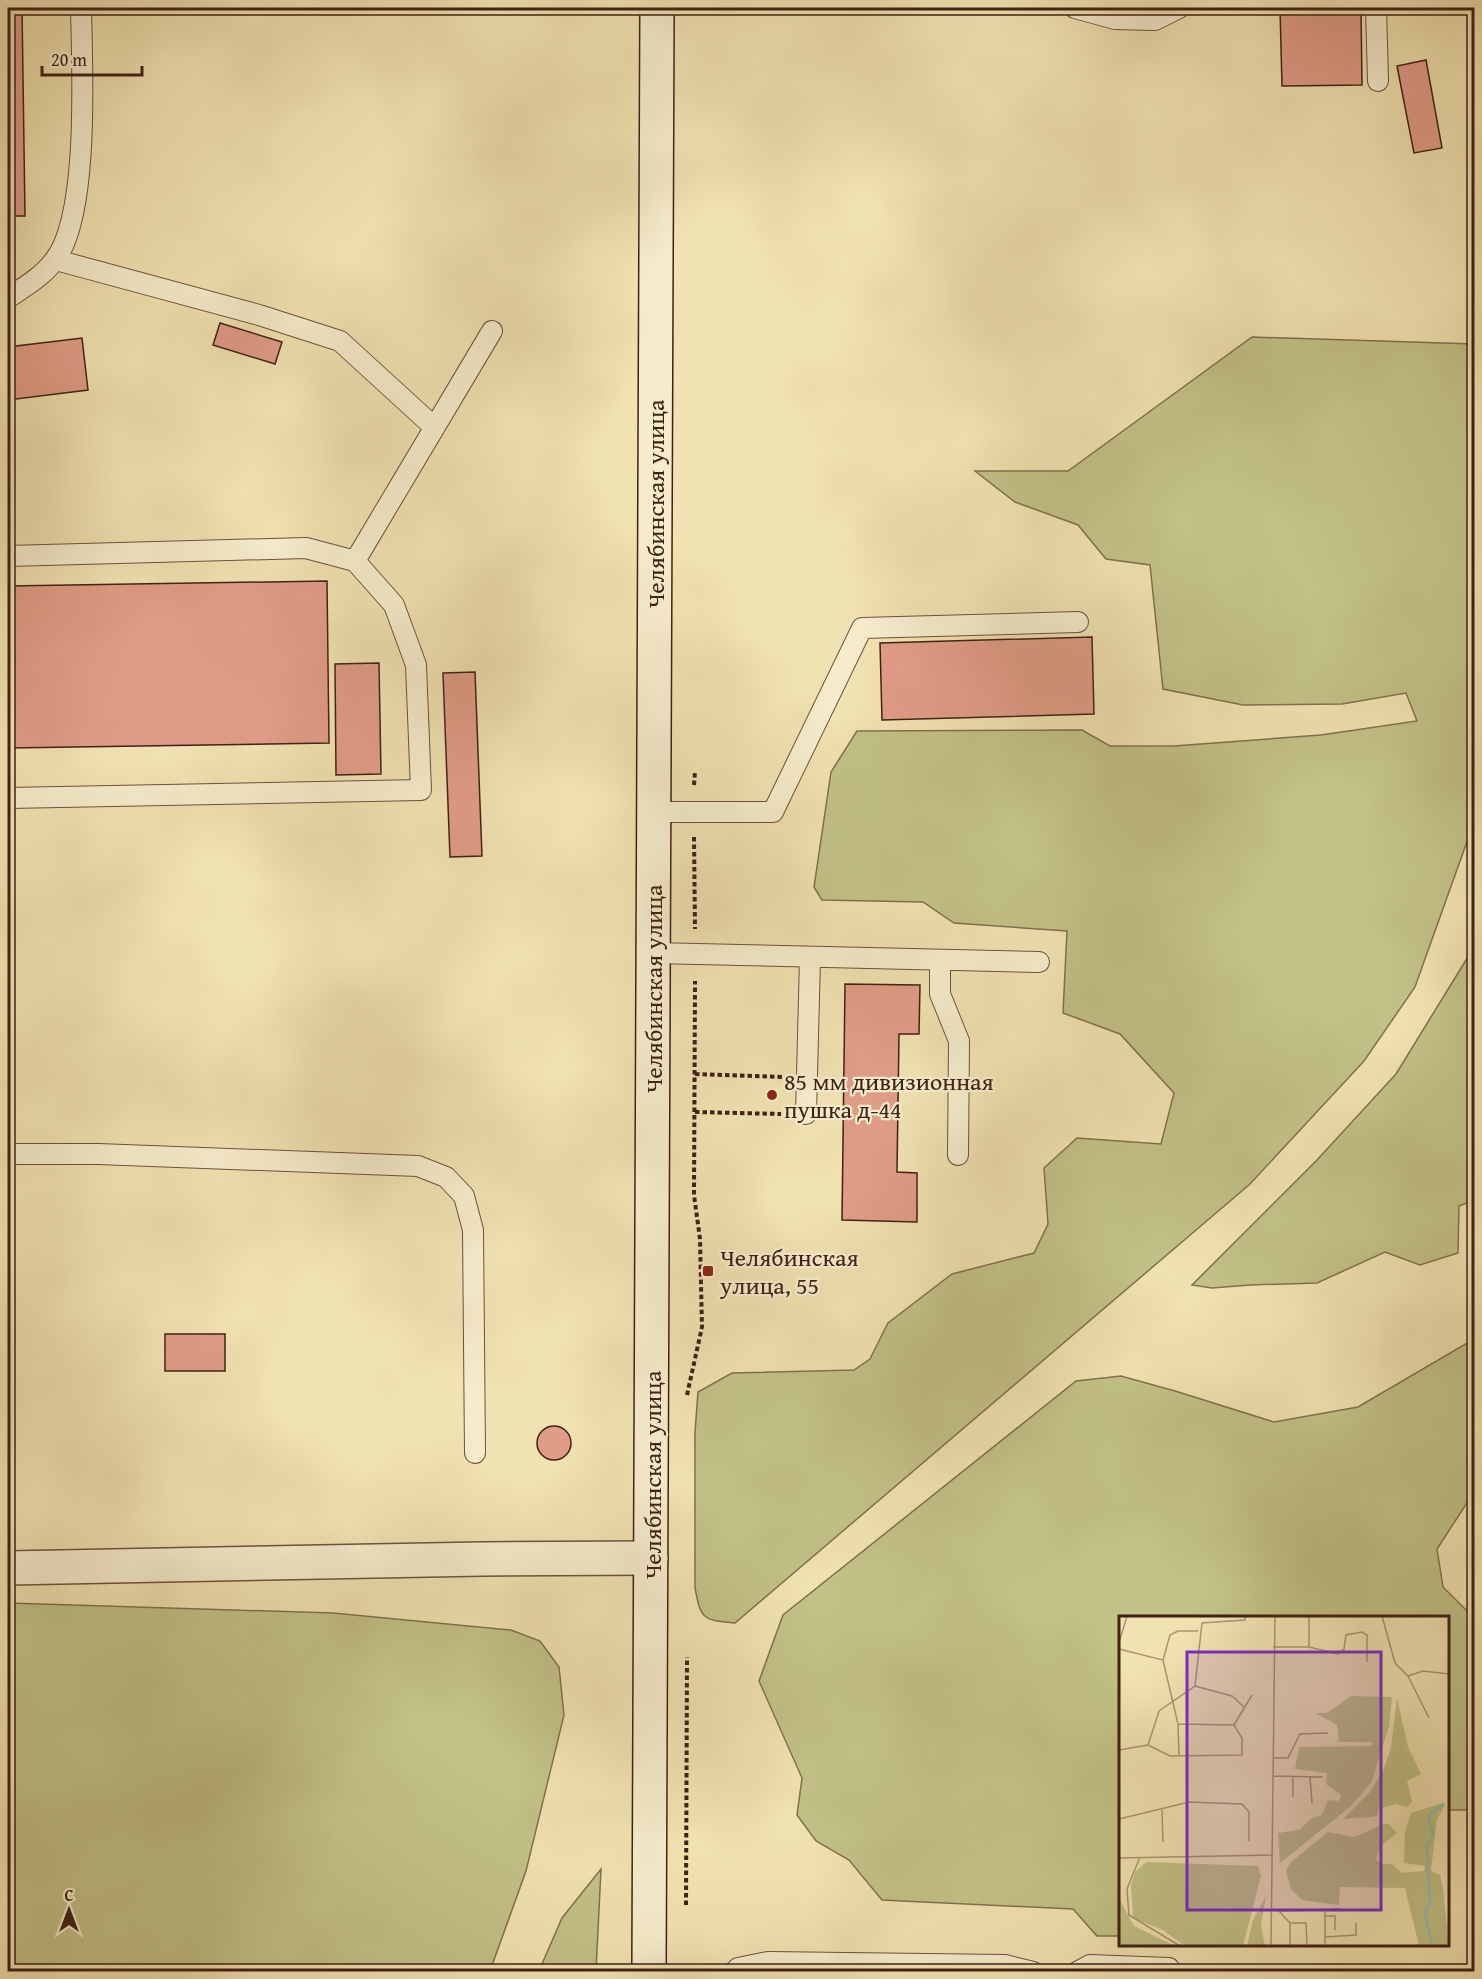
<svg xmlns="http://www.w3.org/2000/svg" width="1482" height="1979" font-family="'Gentium Book Plus',serif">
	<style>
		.green { fill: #c2c187; stroke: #80714e; stroke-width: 1.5 }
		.building { fill: #e19c87; stroke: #3f2115; stroke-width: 1.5 }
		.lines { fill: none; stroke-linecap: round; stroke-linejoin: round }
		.lane-casing { stroke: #6c513c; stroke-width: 22 }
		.street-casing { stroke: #6c513c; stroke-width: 36 }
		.secondary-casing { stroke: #3f2115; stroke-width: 36 }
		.path { stroke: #3f2115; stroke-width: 4; stroke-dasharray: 4.5 3; stroke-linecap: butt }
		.lane { stroke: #f6eccc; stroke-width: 20 }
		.street { stroke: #f6eccc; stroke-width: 33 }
		.secondary { stroke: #f6eccc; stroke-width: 33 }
		.poi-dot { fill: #8f2418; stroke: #f6eccc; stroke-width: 2 }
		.labels { text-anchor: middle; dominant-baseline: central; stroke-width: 4.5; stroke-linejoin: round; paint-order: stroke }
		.street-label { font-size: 24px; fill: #3f2115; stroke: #f6eccc }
		.poi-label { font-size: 24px; fill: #3f2115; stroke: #f6eccc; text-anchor: start }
		.inset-river { fill: none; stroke: #9bbeab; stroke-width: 3 }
		.inset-road { fill: none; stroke: #aa9573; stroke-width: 1.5 }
		.view { fill: #7b2cbf; fill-opacity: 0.15; stroke: #7b2cbf; stroke-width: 3 }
		.inset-edge { fill: none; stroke: #3f2115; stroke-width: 3 }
	</style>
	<rect width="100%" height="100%" fill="#f1e2b1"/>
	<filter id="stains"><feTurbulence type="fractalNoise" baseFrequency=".00333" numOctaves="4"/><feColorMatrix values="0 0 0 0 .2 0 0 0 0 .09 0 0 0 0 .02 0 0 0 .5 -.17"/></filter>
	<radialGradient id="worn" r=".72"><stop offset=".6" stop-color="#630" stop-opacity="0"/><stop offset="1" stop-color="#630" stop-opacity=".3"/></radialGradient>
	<path class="green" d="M1252 337 1474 344V822L1415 987 1364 1061 1250 1184 735 1623C703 1620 701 1620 695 1588V1432L698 1392 732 1373 854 1370 870 1359 888 1323 952 1274 1034 1253 1048 1224 1044 1168 1077 1138 1161 1144 1174 1093 1120 1034 1063 1013 1067 931 954 923 923 902 822 900 814 887 831 772 857 731 1082 730 1110 746H1174L1321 735 1417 721 1406 693 1342 704 1243 705 1163 689 1150 565 1106 559 1078 525 1015 502 975 471H1068Z
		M1474 947V1200L1459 1206 1458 1253 1420 1265 1385 1252 1317 1283 1250 1285 1212 1288 1192 1285 1317 1160 1396 1074Z
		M1474 1339V1492L1437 1549 1443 1587 1474 1618V1810H1448V1618H1120V1936H1097L1073 1909 882 1900 849 1860 816 1841 797 1815 802 1778 759 1681 783 1615 1076 1381 1121 1376 1175 1391 1274 1422 1358 1407Z
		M8 1603 333 1613 511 1630 540 1641 559 1667 564 1715 526 1871 490 1971H8Z
		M601 1869 596 1971H539L562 1918Z"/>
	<path class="building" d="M8 8H22L25 216H8Z
		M1280 8H1361L1362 85 1282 86Z
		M1426 60 1442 148 1414 153 1397 66Z
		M220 323 282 342 275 364 213 345Z
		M82 338 88 390 8 400V347Z
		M327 581 329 743 8 748V586Z
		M1092 637 1094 714 882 720 880 643Z
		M379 663 381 774 336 775 335 664Z
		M475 672 482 856 450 857 443 673Z
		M845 984 920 985 919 1034H899L897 1172 917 1173V1222L842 1220Z
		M165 1334H225V1371H165Z
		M537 1443a17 17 0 1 1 34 0a17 17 0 1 1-34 0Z"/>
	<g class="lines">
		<g class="lane-casing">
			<path id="lane" d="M1075 8 1115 19 1155 20 1179 8
				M1376 8 1378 81
				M56 260 259 315 340 341 434 427
				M8 298C24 287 42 277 54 261 90 217 82 66 81 8
				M8 556 306 548 355 561 394 605 416 665 421 790 8 798
				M355 561 492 331
				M654 812H773L862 628 1078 622
				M653 953 1039 962
				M940 960V994L959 1041 958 1155
				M806 1114 810 958
				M8 1154H98L418 1166 446 1177 464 1196 473 1230 475 1453
				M734 1972 738 1968 768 1962 1005 1965 1033 1972
				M1077 1972 1090 1965 1169 1968"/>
		</g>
		<g class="street-casing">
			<path id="street" d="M8 1568 482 1559 651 1558"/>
		</g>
		<g class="secondary-casing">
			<path id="secondary" d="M649 1972 657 8"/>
		</g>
		<path class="path" d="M694 785 695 771
			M694 837 695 929
			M695 1074 782 1077
			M695 1112 781 1114
			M687 1395 702 1327 700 1239 694 1195 695 981
			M686 1905 687 1657"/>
		<use href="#lane" class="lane"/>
		<use href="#street" class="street"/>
		<use href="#secondary" class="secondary"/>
	</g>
	<g class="poi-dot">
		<circle cx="772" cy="1095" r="6"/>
		<rect x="702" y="1265" width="12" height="12" rx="3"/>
	</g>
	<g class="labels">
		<g class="street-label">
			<text transform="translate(655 504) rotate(-90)">Челябинская улица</text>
			<text transform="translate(653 989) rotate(-90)">Челябинская улица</text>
			<text transform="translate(652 1475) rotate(-90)">Челябинская улица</text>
		</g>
		<g class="poi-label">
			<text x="784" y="1081">85 мм дивизионная<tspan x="784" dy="28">пушка д-44</tspan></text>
			<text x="720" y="1257">Челябинская<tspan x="720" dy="28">улица, 55</tspan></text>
		</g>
	</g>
	<g transform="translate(1119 1616)">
		<rect width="330" height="330" fill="#f1e2b1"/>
		<path d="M232 80 273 81 270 110 253 165 232 190 161 247 159 217 180 214 193 202 203 199 209 184 220 185 222 179 207 168 208 157 176 153 180 131 253 130 252 126H220L218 109 196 97H208ZM278 82 289 131 302 158 288 165 293 186 288 191 277 188 259 193V199L254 201 224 203 251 176 264 155 272 132ZM324 187 326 190 318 203 312 255 321 259 324 272 330 330H300L286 272 221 271 220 289 183 284 172 273 167 255 171 247 209 216 235 221 265 208H270L278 217 261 231 257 243 262 248H273L283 257 305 255 306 250 285 247 286 216 292 197ZM27 246 139 250 142 260 124 330H66L44 314 14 302 12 269 16 256ZM147 280 142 310 146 330H128L134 304ZM0 282 15 310 56 330H0Z" fill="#c2c187"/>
		<path class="inset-river" d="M313 330 306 297 311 287 308 231 314 217 309 200 325 188"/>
		<path class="inset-road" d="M190 0V31M263 0 276 47 289 60 310 102M0 27 8 0M154 31H190L219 38 225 33 227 19 243 16 248 19V46M0 33 44 44 59 108 60 140M44 44 51 19 59 15H79M289 60 304 55 330 58M76 70 113 80 125 91M115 109 133 79M29 129 51 140 123 139V122L115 109 59 108M0 134 29 129 40 95 76 70 83 7 126 4V0M154 142H169L181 118 209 117M154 160 204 161M191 161 193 187M174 181V161M43 194 44 226M0 203 70 186 123 188 130 196V225M21 241 8 273 10 299 61 330M0 242 153 239M159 294 171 307V330M162 295 221 293M207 300H216V314M171 307H187L188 330M206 321 237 319V307M152 330 156 0M206 330V296"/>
		<path class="view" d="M68 36H262V294H68Z"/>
		<rect width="330" height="330" class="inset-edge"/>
	</g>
	<rect width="1482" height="1979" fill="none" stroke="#f1e2b1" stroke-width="30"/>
	<rect x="9" y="9" width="1464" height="1961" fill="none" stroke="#3f2115" stroke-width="3"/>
	<rect x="15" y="15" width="1452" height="1949" fill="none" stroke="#3f2115" stroke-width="1.5"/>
	<g transform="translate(69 1910)" stroke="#f6eccc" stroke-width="4.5" paint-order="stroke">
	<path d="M0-4.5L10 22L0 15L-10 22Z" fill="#3f2115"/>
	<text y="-9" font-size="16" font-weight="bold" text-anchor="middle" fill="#3f2115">С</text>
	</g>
	<path d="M42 66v9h100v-9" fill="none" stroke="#3f2115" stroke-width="3"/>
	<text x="51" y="66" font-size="18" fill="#3f2115" stroke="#f6eccc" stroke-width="4.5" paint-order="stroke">20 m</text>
	<rect width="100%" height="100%" filter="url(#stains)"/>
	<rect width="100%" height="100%" fill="url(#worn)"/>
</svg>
